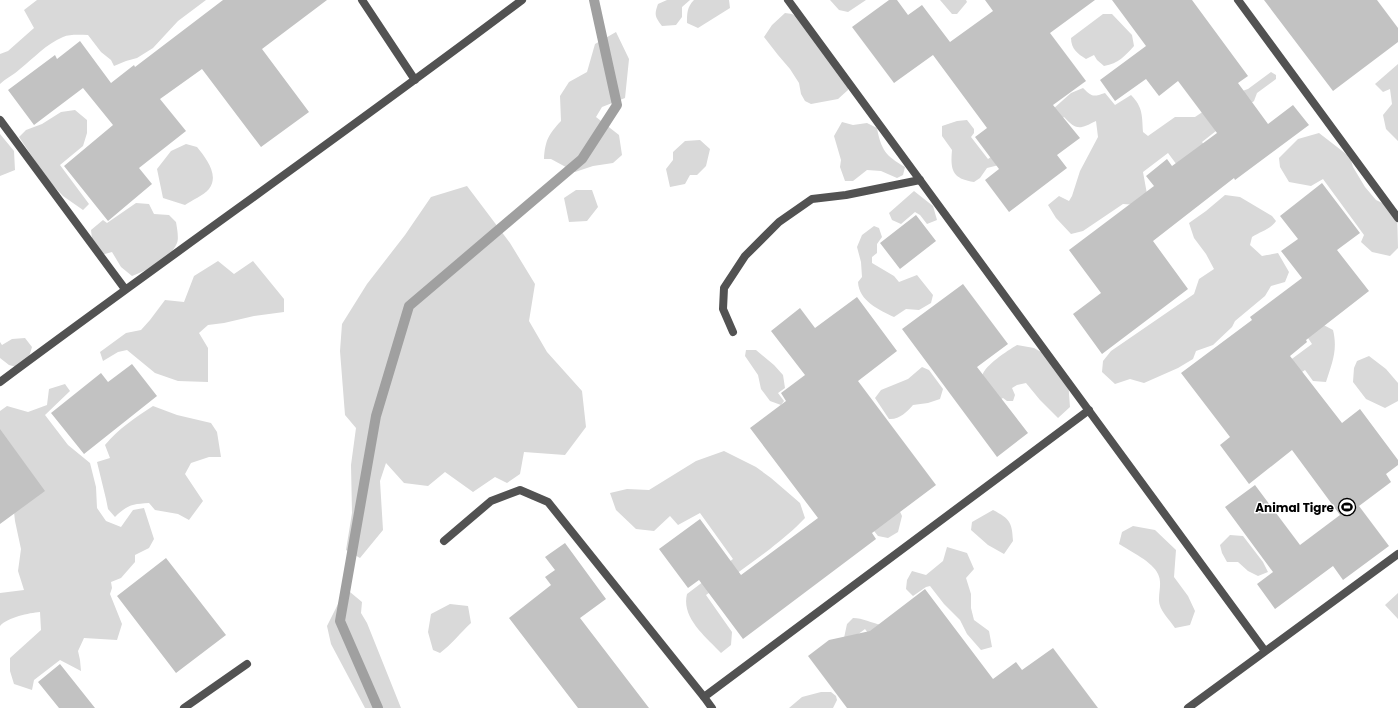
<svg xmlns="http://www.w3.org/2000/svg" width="1398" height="708" font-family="Poppins,sans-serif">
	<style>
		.green { fill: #d9d9d9 }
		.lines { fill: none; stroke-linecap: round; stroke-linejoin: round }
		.stream { stroke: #a0a0a0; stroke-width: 10 }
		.building { fill: #c2c2c2 }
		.service { stroke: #525252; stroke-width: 8 }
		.minor { stroke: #525252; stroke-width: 8 }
		.labels { text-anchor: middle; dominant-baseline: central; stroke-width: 3; stroke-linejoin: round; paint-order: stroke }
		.poi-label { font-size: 12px; font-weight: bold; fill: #000; stroke: #fff; text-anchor: end }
	</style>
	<rect width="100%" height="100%" fill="#fff"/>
	<path class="green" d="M37 0H206L178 21 153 48 137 58 126 61 114 66 111 60 101 52 88 35C80 35 70 34 63 37 46 44 34 58 20 69 14 75 6 78 0 84V54L8 51 34 28 24 10Z
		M667 0H690L682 7V17L676 25 662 26C655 17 654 15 658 4Z
		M694 0H729L730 8 698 28 687 23C687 13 687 7 694 0Z
		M830 0H866L848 12 839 10Z
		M940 0H966L967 2 957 14H952Z
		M785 13 792 14 805 22 848 82V90L838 99 811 104 805 101 801 94 799 83 790 69 778 55 764 37 772 25Z
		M1103 14H1112L1132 35 1134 46C1124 57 1119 63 1104 66L1097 60 1094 55 1086 59C1078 54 1071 49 1071 38Z
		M616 32 629 59 625 98 602 107 596 117 619 135 622 155 613 163 593 166 575 172 551 159H544C545 140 549 134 561 121L560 96 569 82 587 72 595 44Z
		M1398 64V141L1386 129 1383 115 1392 104 1390 89 1383 92 1375 84Z
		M1271 72 1276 75V79L1257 93 1254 101 1202 142 1218 162 1177 165 1168 153 1143 172 1147 194 1138 205 1123 204 1083 231 1071 234 1056 218 1048 205 1059 196 1069 201 1072 196 1080 171 1098 137 1096 121C1080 129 1077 131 1064 117L1059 121 1053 109 1071 93 1083 88C1092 97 1093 97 1105 93L1115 105 1131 95C1143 107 1142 116 1143 132L1148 136 1175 117H1195L1225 97 1248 89Z
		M75 110 87 120V133L83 146 60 165 89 204 83 210 63 196 48 180 19 137 26 130 42 124 61 112Z
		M967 120 974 129V133L971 137 988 159 998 152 999 165 987 168 980 178 974 182C953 179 950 171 952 150L942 136V126L957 121Z
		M842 122 853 125 867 123 877 128C881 150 886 156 905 167L903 175 897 178 881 171 867 170 853 181H845L840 167 841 160 834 136Z
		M1319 133 1350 157 1353 167 1365 187 1376 200 1397 210 1398 248 1390 256 1372 252 1361 242 1364 235 1323 179 1311 186 1289 182 1280 167 1279 158 1298 139Z
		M0 134 14 151 15 170 0 176Z
		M700 140 710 149 706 166 697 175H690L685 184 670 187 666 169 673 160V152L685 141Z
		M186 144 197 147C205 157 220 175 209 189 203 196 192 200 185 205L163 198 157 169 171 151Z
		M467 186 510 243 535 284 529 321 547 352 582 391 586 427 565 455 524 452 520 474 507 483 495 477 473 492 445 472 428 486 404 483 386 463 380 481 383 530 360 558 346 550 352 513 351 465 356 428 345 415 340 351 342 324 367 284 405 235 431 197Z
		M576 190H592L598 207 587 221 569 222 564 198Z
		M914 191 933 206 937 220 927 224 920 215 915 212 901 224 892 220 889 213Z
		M1225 195 1240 197 1272 216 1276 221C1271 229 1260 232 1252 237L1250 245 1262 256 1278 253 1289 272 1285 282 1271 286 1265 296 1235 321 1232 327 1213 345 1196 351 1193 359 1178 368 1144 383 1130 379 1115 384 1102 372 1103 361 1111 351 1194 294 1199 279 1214 269 1206 254 1194 238 1189 223 1206 211Z
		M136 203 149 204 154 214 169 215 176 222C177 228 179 238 177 243 169 261 149 269 132 276L121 267 112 252 101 255 93 248 91 230 103 220 107 223Z
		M874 226 879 228 882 237 877 244V253L872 257V263L894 276 899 282 917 275 933 295 931 303 919 310 906 309 894 317C879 310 859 301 858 282L862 277 861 262 857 247 862 235Z
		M218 261 234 274 253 261 284 299V312L254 316 224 323 208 325 199 333 208 348V382L178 381 155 373 127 350 118 352 103 361 100 352 126 333 141 330 150 320 165 300 184 302 194 276Z
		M1318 322 1333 330C1338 350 1332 363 1326 382L1313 381 1305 370 1279 387 1285 364 1312 344 1300 326Z
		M25 338 32 347 28 360 20 368 9 365 0 358V342L2 345 12 339Z
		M1017 345 1034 348 1055 360 1068 380 1070 407 1058 418 1040 400 1026 383 1017 385 1012 388 1015 395 1013 401H1007L1003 398 994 403 982 376C985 365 1007 351 1017 345Z
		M746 350H756L774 365 783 375 785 388 778 393 784 401 781 405 770 401 761 389 758 375 745 356Z
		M1369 356 1386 369 1398 383V401L1385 408 1366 399 1353 382 1354 368 1357 361Z
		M922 367 929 370 943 389 940 399 928 403 913 405C907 412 899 420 889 419L875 398 881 390 908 379Z
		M65 384 70 391 45 415 68 445 90 463 96 487 97 508 106 521 121 527 133 510 144 508 154 539 149 548 135 555V562L121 578 111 582 112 588 110 594 122 624 117 640 84 638 78 651 80 660 81 671 60 660 34 680 32 690 14 684 10 671V658L41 630 40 612C29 613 8 617 0 626V593L24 590 18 571 21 549 15 521 14 512 0 456V411L7 406 28 412 47 405 49 389Z
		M153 406 177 415 211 423 217 432 221 457H209L191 463 185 474 203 501 189 520 178 514 155 510 149 503C132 504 127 505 115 517L108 509 106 499 97 462 110 458 105 445C118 429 136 417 153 406Z
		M724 451 756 467 771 478 800 503 805 518C794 530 782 539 770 549 749 565 728 580 706 595L732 632 731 645 721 653C706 637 681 618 687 594L733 559 700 513 678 525 670 516 654 531 636 529 616 510 610 493 627 489 649 490 696 461Z
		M897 505 902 516 898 532 888 538 878 536 863 517Z
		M993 510C1010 519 1012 522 1013 541L1004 554 988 545 971 530 972 522Z
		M1133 526 1155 530 1176 550 1174 577 1188 596 1195 611 1190 625 1175 628C1169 619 1158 609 1159 599 1159 590 1162 582 1158 574 1153 562 1130 551 1119 544L1122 532Z
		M1230 535 1243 536 1263 562 1268 572 1258 576 1248 571 1238 562H1227L1222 553 1220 545Z
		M947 547 967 553 974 569 966 578 971 594V608L974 620 989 631 992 647 981 650 967 634 960 620 944 604 930 586 926 587 913 596 906 589 907 580 912 571 926 575 943 561Z
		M344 587 362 602 361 613 367 623 401 708H365L331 644 327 626 341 598Z
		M1398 593V619L1385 605Z
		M450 604 468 606 471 623C460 633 452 644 440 653L433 650 428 632 431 614Z
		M853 618C863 618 871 623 882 625L900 675 865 629 849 641 844 638 847 624Z
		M821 692H831L836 696 837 700 833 708H789L802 697Z"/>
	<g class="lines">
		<path class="stream" d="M378 708 340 621 376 416 409 306 582 159 617 105 594 0"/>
	</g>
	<path class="building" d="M223 0H327L262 49 309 112 261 147 202 69 160 99 186 131 139 168 152 184 108 221 64 166 113 125 83 88 34 125 8 90 55 55 57 59 80 41 111 83 134 65 135 67Z
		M889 0H897L908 15 922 5 950 42 993 11 985 0H1095L1050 33 1086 81 1053 105 1080 138 1057 155 1067 168 1009 212 985 180 999 169 975 137 987 128 933 55 894 83 852 27Z
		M1112 0H1192L1248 76 1238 83 1268 124 1293 105 1309 125 1235 180 1234 178 1153 241 1188 289 1102 354 1073 314 1101 293 1069 250 1154 186 1146 176 1167 159 1172 166 1217 133 1178 81 1159 96 1146 79 1115 101 1100 80 1146 46Z
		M1264 0H1377L1398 28V42L1333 91Z
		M1322 183 1360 233 1337 250 1369 291 1306 340 1307 342 1290 356 1342 423 1360 409 1398 460V465L1386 474 1391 482 1359 506 1389 546 1343 580 1333 566 1275 609 1257 584 1273 572 1225 507 1255 485 1300 545 1340 515 1292 450 1249 484 1220 445 1230 437 1181 373 1252 320 1250 317 1302 278 1281 251 1298 239 1280 216Z
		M916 215 936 241 900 269 880 243Z
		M963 284 1008 344 977 367 1028 433 997 457 902 329Z
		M857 297 897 351 858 381 936 485 872 533 876 539 743 639 699 580 688 588 659 549 700 519 741 575 818 518 750 428 786 401 781 393 805 375 771 331 800 308 815 328Z
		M132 364 157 396 84 454 51 413 101 373 108 382Z
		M0 429 45 491 0 524Z
		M565 543 606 599 580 618 649 708H578L509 618 551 585 545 577 555 570 545 557Z
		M166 558 226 635 176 673 117 596Z
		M925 589 993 679 1016 662 1022 670 1053 648 1098 708H847L808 656 829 640 870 631Z
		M60 664 95 708H59L38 682Z"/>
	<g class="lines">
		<path class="service" d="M733 332 723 309 724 288 745 256 779 222 812 199 846 195 920 180
			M444 541 491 501 520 490 548 502 704 697"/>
		<path class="minor" d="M362 0 415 80
			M788 0 1265 651
			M1238 0 1398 218
			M0 120 125 289
			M0 382C173 253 350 130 522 0
			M184 708 247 664
			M712 708 704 697 1089 410
			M1188 708 1398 554"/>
	</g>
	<defs>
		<g id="stadium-ring" transform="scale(0.9)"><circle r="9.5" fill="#fff" stroke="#000" stroke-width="1.5"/><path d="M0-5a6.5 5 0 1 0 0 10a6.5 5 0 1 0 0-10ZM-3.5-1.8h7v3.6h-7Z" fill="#000"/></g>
	</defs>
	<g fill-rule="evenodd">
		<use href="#stadium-ring" x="1347" y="507"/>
	</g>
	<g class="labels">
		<g class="poi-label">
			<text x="1334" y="507">Animal Tigre</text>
		</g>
	</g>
</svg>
